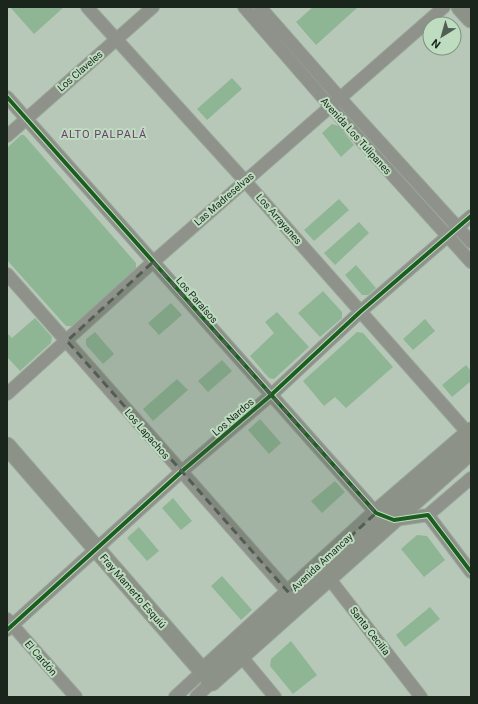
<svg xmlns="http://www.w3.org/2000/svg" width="478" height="704" font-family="Roboto,sans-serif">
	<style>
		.green { fill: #8eb694 }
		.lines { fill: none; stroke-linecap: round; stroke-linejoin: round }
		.street-casing { stroke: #99a69a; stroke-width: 14 }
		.secondary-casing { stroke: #99a69a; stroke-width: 19 }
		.street { stroke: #8f928a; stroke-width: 12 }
		.secondary { stroke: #8d9288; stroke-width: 17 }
		.cycleway-casing { stroke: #bddcc0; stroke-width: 6 }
		.cycleway { stroke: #1b5e20; stroke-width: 4 }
		.marked { fill: #515f52; fill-opacity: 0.2; stroke: #515f52; stroke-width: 3; stroke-dasharray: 8 5; stroke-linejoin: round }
		.labels { text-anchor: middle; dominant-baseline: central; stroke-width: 4; stroke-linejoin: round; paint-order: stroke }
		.street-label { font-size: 10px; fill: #1a261b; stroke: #bddcc0 }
		.neighbourhood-label { font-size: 11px; letter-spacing: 1px; fill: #6f3c6e; stroke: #bddcc0 }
	</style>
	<rect width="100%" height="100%" fill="#b7c8b9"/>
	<path class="green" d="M10 7H64L34 34Z
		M313 7H358L316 45 296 22Z
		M232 78 242 89 207 120 197 109Z
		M332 124 339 126 354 145 341 157 322 133Z
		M21 135H24L136 263V269L72 326H66L7 260V148Z
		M339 199 349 210 314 241 304 230Z
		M359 222 369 233 335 265 324 253Z
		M356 265 376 288 368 295H362L345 275Z
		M323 291 342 312V318L320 337 298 313Z
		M171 303 182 315 159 335 148 323Z
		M277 312 309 347 274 379 269 378 250 356 274 333 265 322Z
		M35 318 52 337 51 343 20 371 7 357V333L12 338Z
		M425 319 435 331 413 350 403 339Z
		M95 332 114 354 103 364 86 345V339Z
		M357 332 363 333 393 367 346 408 335 397 324 406 303 381Z
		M222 360 232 371 208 392 198 381Z
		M466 365 471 371V381L452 397 442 385Z
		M177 379 188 390 153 421 143 409Z
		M260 419 281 443 269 454 248 430Z
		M335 481 345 492 322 513 311 501Z
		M173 498 192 521 181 530 162 508Z
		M139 527 159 551 147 561 127 538Z
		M417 535 427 536 445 560 424 577 401 549Z
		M222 576 252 610 241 620 211 586Z
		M430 607 440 619 405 647 396 635Z
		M291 641 317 675 293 694 270 666 271 659Z"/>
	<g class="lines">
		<g class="street-casing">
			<path id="street" d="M87 7 245 181 468 433
				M244 7 330 106 471 262
				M260 7 340 98 471 242
				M7 97 376 513 394 520 428 515 471 572
				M7 136 153 7
				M7 274 289 593
				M7 394 153 262 444 7
				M428 515 471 478
				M325 573 421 697
				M7 619 76 697
				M7 630 181 472 270 396 360 312 471 216
				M236 650 275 697
				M175 697 203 671
				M196 697 212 682"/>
		</g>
		<g class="secondary-casing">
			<path id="secondary" d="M460 7 471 19
				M7 446 212 682 471 451
				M203 671 376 513 471 431"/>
		</g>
		<use href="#street" class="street"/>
		<use href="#secondary" class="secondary"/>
		<g class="cycleway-casing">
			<path id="cycleway" d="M7 97 376 513 394 520 428 515 471 572
				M7 630 181 472 270 396 360 312 471 216"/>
		</g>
		<use href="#cycleway" class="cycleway"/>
	</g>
	<path class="marked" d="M153 262 376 513 289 593 67 341Z"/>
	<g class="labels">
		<g class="street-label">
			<text transform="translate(80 71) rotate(-41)">Los Claveles</text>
			<text transform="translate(356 136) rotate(48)">Avenida Los Tulipanes</text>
			<text transform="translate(224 199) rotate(-41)">Las Madreselvas</text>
			<text transform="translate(279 219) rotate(49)">Los Arrayanes</text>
			<text transform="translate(197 300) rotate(49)">Los Paraísos</text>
			<text transform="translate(233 417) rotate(-41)">Los Nardos</text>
			<text transform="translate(147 434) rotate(49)">Los Lapachos</text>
			<text transform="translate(322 562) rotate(-43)">Avenida Amancay</text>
			<text transform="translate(133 591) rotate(49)">Fray Mamerto Esquiú</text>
			<text transform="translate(370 631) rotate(52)">Santa Cecilia</text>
			<text transform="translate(41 658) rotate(49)">El Cardón</text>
		</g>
		<g class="neighbourhood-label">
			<text x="104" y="134">ALTO PALPALÁ</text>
		</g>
	</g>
	<rect width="478" height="704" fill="none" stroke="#1a261b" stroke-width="16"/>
	<g transform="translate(442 36) rotate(217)"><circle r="19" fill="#bddcc0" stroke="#7c937e"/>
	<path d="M0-3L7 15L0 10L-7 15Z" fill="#515f52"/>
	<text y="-6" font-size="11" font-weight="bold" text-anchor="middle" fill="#1a261b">N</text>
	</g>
</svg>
